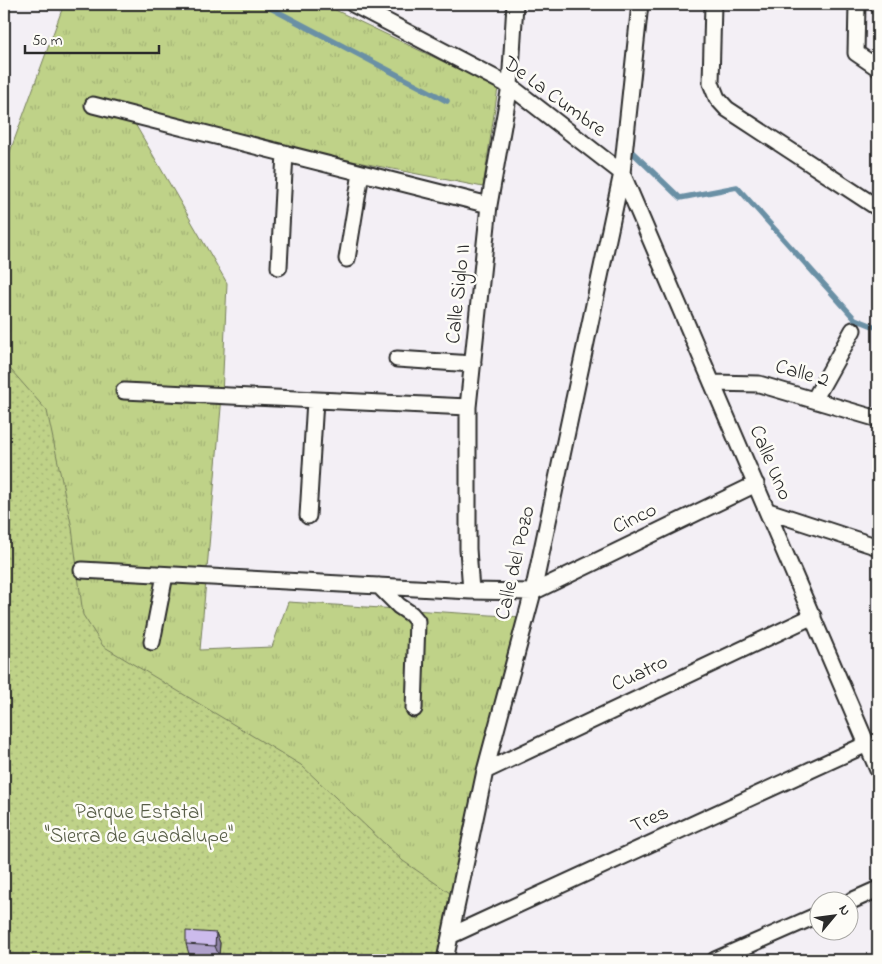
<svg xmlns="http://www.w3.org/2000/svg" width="882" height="964" font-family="'Indie Flower',sans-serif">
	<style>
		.grass { fill: url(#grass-tufts); stroke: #757e5a }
		.park { fill: url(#park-dots); stroke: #757e5a }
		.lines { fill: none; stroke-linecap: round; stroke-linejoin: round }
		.stream { stroke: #6b90a5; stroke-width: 5.5 }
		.street-casing { stroke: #2b2b2b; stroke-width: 19 }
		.street { stroke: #fdfcf7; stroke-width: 15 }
		.wall { fill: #afa1cb; stroke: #2b2b2b }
		.shaded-wall { fill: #8f83a5; stroke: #2b2b2b }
		.building { fill: #ccbbec; stroke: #2b2b2b }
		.labels { text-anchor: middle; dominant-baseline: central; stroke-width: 5; stroke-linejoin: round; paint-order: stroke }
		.street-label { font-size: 21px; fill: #2b2b2b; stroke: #fdfcf7 }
		.park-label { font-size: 21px; fill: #575d47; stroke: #fdfcf7 }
	</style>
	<defs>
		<pattern id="grass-tufts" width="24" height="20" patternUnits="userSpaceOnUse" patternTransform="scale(1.25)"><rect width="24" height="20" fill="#bfd288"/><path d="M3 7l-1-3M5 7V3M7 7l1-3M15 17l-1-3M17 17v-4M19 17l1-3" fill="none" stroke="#a4b476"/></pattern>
		<pattern id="park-dots" width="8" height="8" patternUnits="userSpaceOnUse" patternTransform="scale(1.25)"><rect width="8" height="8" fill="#bfd288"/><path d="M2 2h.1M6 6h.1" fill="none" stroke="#a4b476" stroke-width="1.8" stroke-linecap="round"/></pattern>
	</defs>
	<rect width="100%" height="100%" fill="#f3eff5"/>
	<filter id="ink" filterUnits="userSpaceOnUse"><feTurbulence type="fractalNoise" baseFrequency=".02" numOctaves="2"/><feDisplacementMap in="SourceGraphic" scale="10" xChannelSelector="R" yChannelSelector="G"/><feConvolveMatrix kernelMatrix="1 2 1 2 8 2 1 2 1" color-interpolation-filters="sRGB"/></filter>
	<g filter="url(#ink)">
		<path class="grass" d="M64 4H323L498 88 483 187 131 117 227 283 222 396 200 650 272 647 288 602 521 617 434 960H4V168Z"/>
		<path class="park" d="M4 362 47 411 72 528 83 615 103 646 301 765 403 861 450 893 436 960H4Z"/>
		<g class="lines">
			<path class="stream" d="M263 4 447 101
				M630 150 680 198 737 187 855 319 878 328"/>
			<g class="street-casing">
				<path id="street" d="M353 4 510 86 622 173 878 770
					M713 4 711 83 717 98 727 109 878 208
					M857 4 856 53 878 68
					M877 4H878
					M93 105 489 205
					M347 259 361 173
					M279 267 285 153
					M397 359 473 364
					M712 383 759 384 878 419
					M124 391 468 407
					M814 400 853 330
					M768 511 878 547
					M308 516 315 400
					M82 570 471 591 533 592 756 484
					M379 586 399 606 411 614 417 621 414 709
					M471 591 468 549V407L489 205 510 86 515 4
					M152 642 165 575
					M485 771 813 616
					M849 902 878 889
					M452 935 867 744
					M445 960 485 771 533 592 622 173 640 4
					M715 960 820 914"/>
			</g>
			<use href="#street" class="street"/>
		</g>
		<path class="wall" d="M216 933 220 943 219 956 189 954 186 944Z"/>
		<path class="shaded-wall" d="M216 933 220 943 219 956 215 946Z"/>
		<path class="building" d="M186 931 216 933 215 946 186 944Z"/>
	</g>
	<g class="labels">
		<g class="street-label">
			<text transform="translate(554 97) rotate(36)">De La Cumbre</text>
			<text transform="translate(459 294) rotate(-84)">Calle Siglo II</text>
			<text transform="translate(802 374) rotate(16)">Calle 2</text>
			<text transform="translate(770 463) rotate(67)">Calle Uno</text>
			<text transform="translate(635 519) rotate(-26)">Cinco</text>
			<text transform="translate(516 563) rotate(-77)">Calle del Pozo</text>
			<text transform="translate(640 674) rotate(-25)">Cuatro</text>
			<text transform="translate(650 820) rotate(-25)">Tres</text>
		</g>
		<g class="park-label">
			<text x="139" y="813">Parque Estatal<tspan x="139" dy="24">"Sierra de Guadalupe"</tspan></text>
		</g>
	</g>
	<rect width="882" height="964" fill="none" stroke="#fdfcf7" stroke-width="20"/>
	<rect x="10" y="10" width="862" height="944" fill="none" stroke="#2b2b2b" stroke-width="2" filter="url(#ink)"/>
	<g transform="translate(834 916) rotate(61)"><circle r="24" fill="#fdfcf7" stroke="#a9a8a5"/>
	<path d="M0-4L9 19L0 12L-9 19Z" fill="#2b2b2b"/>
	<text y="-8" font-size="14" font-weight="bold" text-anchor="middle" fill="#2b2b2b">N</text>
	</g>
	<path d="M25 45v8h134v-8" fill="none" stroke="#2b2b2b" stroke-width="2.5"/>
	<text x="32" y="45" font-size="15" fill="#2b2b2b" stroke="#fdfcf7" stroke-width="4" paint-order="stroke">50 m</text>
</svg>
